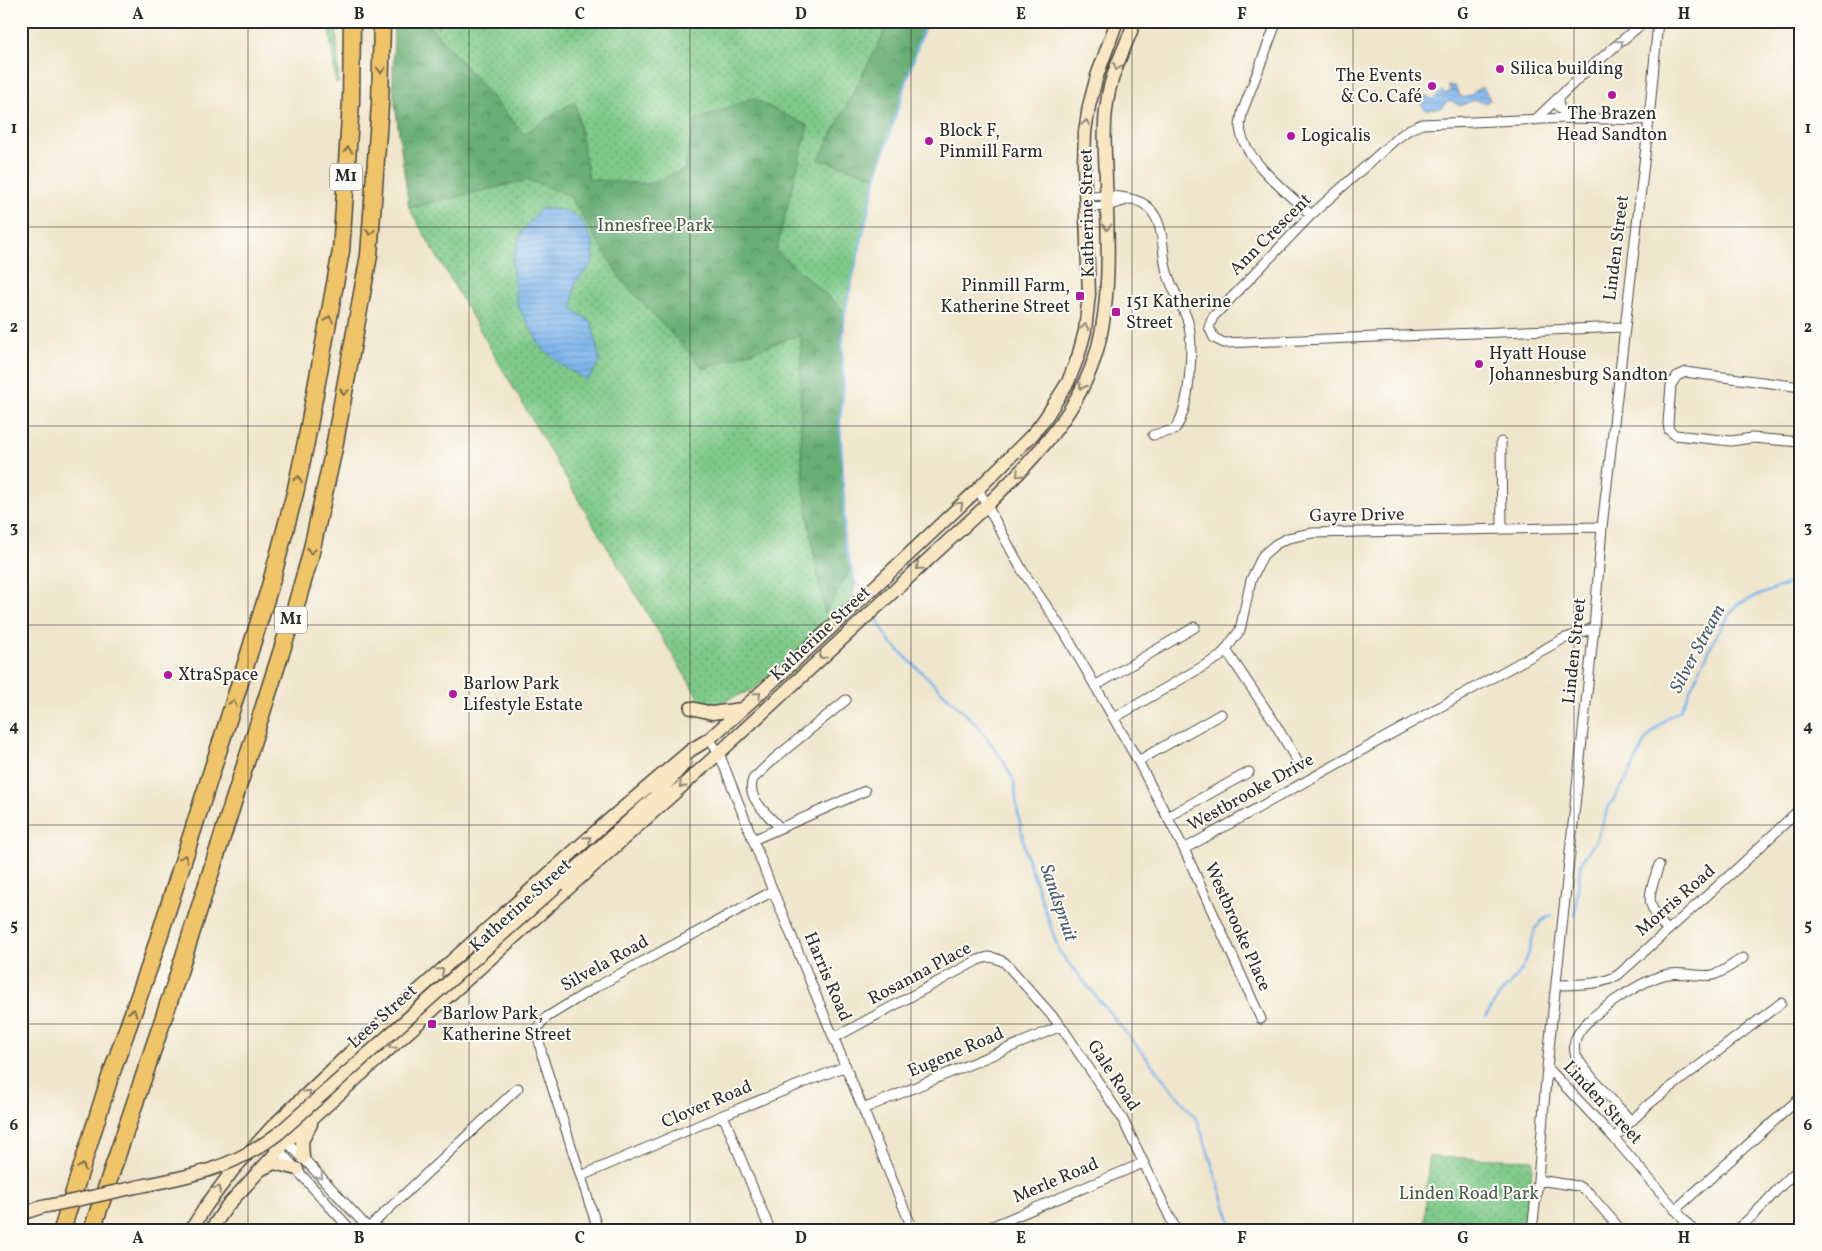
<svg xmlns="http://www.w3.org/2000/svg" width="1822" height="1251" font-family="Vollkorn,serif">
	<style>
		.grass { fill: url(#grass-dots); stroke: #557a5a }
		.forest { fill: url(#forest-crowns); stroke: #496c50 }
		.water { fill: url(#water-rules); stroke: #54708c }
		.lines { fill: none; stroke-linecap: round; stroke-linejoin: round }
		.stream { stroke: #7db6ed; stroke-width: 2.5 }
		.street-casing { stroke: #484743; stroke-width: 11 }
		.secondary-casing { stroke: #484743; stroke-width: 15 }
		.highway-casing { stroke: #484743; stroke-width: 19 }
		.street { stroke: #fff; stroke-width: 9 }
		.secondary { stroke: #f9e7c3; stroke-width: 12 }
		.highway { stroke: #f0c469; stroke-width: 16 }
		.secondary-bridge-casing { stroke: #484743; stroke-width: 15; stroke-linecap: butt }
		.secondary-bridge { stroke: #f9e7c3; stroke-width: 12 }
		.oneway { stroke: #a0a0a0 }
		.oneway2 { stroke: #928977 }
		.oneway3 { stroke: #847047 }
		.grid { fill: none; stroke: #2b2b2b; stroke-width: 1; stroke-opacity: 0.55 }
		.poi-dot { fill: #b5179e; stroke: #fdfcf7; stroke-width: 2 }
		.labels { text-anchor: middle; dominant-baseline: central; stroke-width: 4; stroke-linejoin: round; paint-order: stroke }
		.shield { fill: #fdfcf7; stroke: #6a6a68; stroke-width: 1 }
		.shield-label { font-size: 16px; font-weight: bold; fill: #2b2b2b }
		.poi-label { font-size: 18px; fill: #2b2b2b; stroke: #fdfcf7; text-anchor: start }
		.street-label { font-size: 18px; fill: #2b2b2b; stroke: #fdfcf7 }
		.park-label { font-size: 18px; fill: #445b47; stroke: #fdfcf7 }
		.water-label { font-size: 19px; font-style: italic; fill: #485c6f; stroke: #fdfcf7 }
		.neatline { fill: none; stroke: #2b2b2b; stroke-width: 2 }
		.grid-label { font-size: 16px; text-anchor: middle; font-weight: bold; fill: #2b2b2b }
	</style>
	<defs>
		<pattern id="grass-dots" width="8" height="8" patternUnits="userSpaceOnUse" patternTransform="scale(1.25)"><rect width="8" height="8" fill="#7fca89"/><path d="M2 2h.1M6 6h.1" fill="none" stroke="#68a470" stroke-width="1.8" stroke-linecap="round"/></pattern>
		<pattern id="forest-crowns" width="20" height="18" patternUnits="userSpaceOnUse" patternTransform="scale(1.25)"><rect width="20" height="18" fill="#67ae75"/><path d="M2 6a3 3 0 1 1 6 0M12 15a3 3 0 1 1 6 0" fill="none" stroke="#558e60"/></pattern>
		<pattern id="water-rules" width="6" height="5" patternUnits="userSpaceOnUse" patternTransform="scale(1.25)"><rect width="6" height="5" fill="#7db6ed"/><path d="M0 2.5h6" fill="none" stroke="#6794c0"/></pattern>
	</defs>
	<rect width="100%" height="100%" fill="#fdfcf7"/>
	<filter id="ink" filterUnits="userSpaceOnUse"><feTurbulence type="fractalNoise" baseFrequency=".02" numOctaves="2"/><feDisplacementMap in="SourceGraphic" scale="10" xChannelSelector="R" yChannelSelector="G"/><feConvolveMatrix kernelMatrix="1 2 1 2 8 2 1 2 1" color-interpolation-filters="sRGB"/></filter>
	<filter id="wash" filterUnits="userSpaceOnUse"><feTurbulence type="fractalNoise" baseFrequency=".0096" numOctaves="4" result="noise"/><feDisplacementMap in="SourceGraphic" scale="20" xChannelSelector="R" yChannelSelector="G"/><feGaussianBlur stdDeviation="1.12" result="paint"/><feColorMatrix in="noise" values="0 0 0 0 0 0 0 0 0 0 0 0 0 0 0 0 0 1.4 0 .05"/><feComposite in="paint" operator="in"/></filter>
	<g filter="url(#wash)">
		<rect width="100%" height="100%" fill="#efe5ca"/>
		<path class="grass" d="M328 21H336L339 83H336Z
			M394 21H927L919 42 876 177 845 311 842 347 844 385 840 421 844 499V540L854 580V594L845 610 754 689 707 708 698 697 582 506 409 208 393 88Z
			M1429 1157 1533 1160 1525 1230H1424Z"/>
		<path class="forest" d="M394 21H440L439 27 428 24 524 134 575 101 589 179 648 184 684 170 695 121 752 98 808 126 776 251 845 311 842 347 844 385 840 421 844 499V540L851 568 825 613C816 564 806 515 802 465 799 422 801 378 801 334L704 369 623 282 569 195 528 180 409 208 393 88Z
			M890 21H927L919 42 876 177 819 159Z"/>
		<path class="water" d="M1448 86H1455L1461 97C1470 99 1474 91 1481 87L1486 91 1490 100 1485 103 1475 100 1460 106 1452 101H1448L1441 108 1426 110C1422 107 1419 102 1422 97L1427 96 1433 100 1442 91 1446 94 1451 90Z
			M541 208 563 210 579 218 593 241V262L575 283 573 309 592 323 600 362 587 380 565 368 541 347 517 304 512 261 522 231Z"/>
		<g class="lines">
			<path class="stream" d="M862 594 854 580 844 541V499L840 421 844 385 842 347 845 311 876 177 919 42 927 21
				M874 614 889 641 978 726 1003 760 1014 782 1018 813 1026 854 1059 951 1198 1121 1233 1230
				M1575 916 1580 869 1583 859 1596 841 1609 806 1626 780 1647 738 1667 718 1680 711 1717 634 1737 604 1787 584 1801 569
				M1486 1016C1492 1007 1497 998 1504 990 1512 982 1521 973 1525 963 1533 944 1531 922 1552 915"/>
		</g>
	</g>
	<g filter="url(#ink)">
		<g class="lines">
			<g class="street-casing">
				<path id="street" d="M1277 21 1243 110C1241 118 1239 125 1241 133 1247 162 1290 195 1311 215
					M1658 21 1649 120 1602 527 1594 628 1547 1067 1614 1138 1693 1230
					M1558 99 1559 107 1569 118
					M1535 120 1584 73 1645 21
					M1086 196C1102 195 1135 195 1148 207 1166 224 1161 251 1167 272 1172 290 1183 305 1188 322 1194 345 1190 412 1174 430L1153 435
					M1086 207 1107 206 1127 200
					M1624 327 1224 343 1214 338 1209 327 1213 317 1311 215 1396 139 1410 129 1422 124 1569 118 1649 120
					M1801 387 1692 373 1686 372 1677 376 1671 385 1668 423 1669 430 1675 435 1731 441 1752 438 1801 442
					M1501 442 1502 529
					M978 489 1022 570 1066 635 1138 761 1184 849 1261 1019
					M1226 650 1273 720 1300 766
					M1095 686 1195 627
					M1114 718 1221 656 1240 630 1251 580 1263 555 1276 544 1288 538 1312 533 1602 527
					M709 739 719 753 773 891 913 1230
					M1138 761 1221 714
					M1167 817 1249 772
					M780 828C769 815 745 798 753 779L774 759 846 700
					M753 840 865 791
					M1184 849 1519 663 1563 639 1594 628
					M1659 865C1648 898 1644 902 1667 930
					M1557 985C1577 984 1600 986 1618 975L1741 865 1801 808
					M834 1038 978 960 988 957 995 958 1004 962 1009 967 1061 1026 1122 1118 1176 1230
					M863 1109 1061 1026
					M723 1115 770 1230
					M1631 1121C1619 1107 1580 1068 1575 1053 1574 1048 1574 1043 1576 1038 1584 1016 1642 981 1664 975 1681 970 1697 978 1713 975 1724 972 1734 963 1743 958
					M1614 1138 1649 1104 1781 1003
					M262 1139 278 1149 351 1230
					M284 1139 306 1161 368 1228
					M581 1176 723 1115 846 1066
					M1538 1180 1578 1186 1589 1193 1621 1230
					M1675 1210 1801 1097
					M366 1230 518 1088
					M598 1230 542 1055 537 1030 540 1024 547 1017 596 987 773 891
					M983 1230 1143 1163
					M1532 1230 1538 1180 1547 1067
					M1735 1230C1761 1213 1776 1186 1801 1168"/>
			</g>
			<g class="secondary-casing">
				<path id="secondary" d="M691 708 712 713 742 709
					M559 884 653 799 685 763
					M303 1158 302 1141 311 1124
					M262 1169 274 1163 297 1169
					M191 1230 206 1206 233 1170 273 1126 358 1045 603 825 691 750 709 739 758 695 849 611 978 489 1034 433 1046 417 1068 382 1078 357 1085 331 1089 294 1084 164 1085 132 1089 106 1097 76 1117 21
					M211 1230 227 1206 287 1141 719 753 987 505C1030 463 1074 418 1094 360 1112 307 1108 235 1106 179 1105 154 1103 128 1107 103 1110 75 1125 48 1135 21"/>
			</g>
			<g class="highway-casing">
				<path id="highway" d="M62 1230 109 1080 150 965 244 670 270 586 295 493 306 442 341 251 351 102 352 21
					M92 1230 177 978 294 612 310 557 333 453 369 255 380 105 382 21"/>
			</g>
			<use href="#street" class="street"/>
			<use href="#secondary" class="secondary"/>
			<use href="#highway" class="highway"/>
			<g class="secondary-bridge-casing">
				<path id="secondary-bridge" d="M21 1214 42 1207C74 1201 105 1194 136 1187 192 1176 232 1169 279 1133L559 884"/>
			</g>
			<use href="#secondary-bridge" class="secondary-bridge"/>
		</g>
		<defs><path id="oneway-chevron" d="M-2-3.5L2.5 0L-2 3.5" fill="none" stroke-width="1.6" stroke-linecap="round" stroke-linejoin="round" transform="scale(1.25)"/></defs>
		<g class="oneway">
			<use href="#oneway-chevron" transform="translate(1620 43) rotate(-41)"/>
			<use href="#oneway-chevron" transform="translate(320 1176) rotate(47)"/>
		</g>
		<g class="oneway2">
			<use href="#oneway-chevron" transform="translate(1117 67) rotate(111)"/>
			<use href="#oneway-chevron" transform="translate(1086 123) rotate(-81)"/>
			<use href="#oneway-chevron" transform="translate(1107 227) rotate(90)"/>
			<use href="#oneway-chevron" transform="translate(1085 327) rotate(-81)"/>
			<use href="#oneway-chevron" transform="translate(1082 386) rotate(117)"/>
			<use href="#oneway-chevron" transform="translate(1019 474) rotate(136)"/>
			<use href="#oneway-chevron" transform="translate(960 505) rotate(-43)"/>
			<use href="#oneway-chevron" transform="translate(919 567) rotate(138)"/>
			<use href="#oneway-chevron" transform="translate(822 656) rotate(137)"/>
			<use href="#oneway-chevron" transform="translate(758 695) rotate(-42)"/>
			<use href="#oneway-chevron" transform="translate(682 785) rotate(138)"/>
			<use href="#oneway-chevron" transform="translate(588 839) rotate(-42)"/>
			<use href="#oneway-chevron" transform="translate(441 971) rotate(-42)"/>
			<use href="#oneway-chevron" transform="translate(392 1046) rotate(138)"/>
			<use href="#oneway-chevron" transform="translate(308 1093) rotate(-44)"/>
			<use href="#oneway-chevron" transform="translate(218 1189) rotate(-52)"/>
		</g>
		<g class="oneway3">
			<use href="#oneway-chevron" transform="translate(381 70) rotate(91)"/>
			<use href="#oneway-chevron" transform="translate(348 150) rotate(-86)"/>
			<use href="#oneway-chevron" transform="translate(370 232) rotate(94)"/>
			<use href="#oneway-chevron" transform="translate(329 319) rotate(-79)"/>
			<use href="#oneway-chevron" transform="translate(344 392) rotate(100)"/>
			<use href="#oneway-chevron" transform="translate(298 479) rotate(-77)"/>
			<use href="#oneway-chevron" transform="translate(311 551) rotate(103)"/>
			<use href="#oneway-chevron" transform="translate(233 703) rotate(-72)"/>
			<use href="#oneway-chevron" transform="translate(184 858) rotate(-72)"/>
			<use href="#oneway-chevron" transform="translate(133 1012) rotate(-71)"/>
			<use href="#oneway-chevron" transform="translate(82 1167) rotate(-72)"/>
		</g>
	</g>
	<path class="grid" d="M248 21V1230M469 21V1230M690 21V1230M911 21V1230M1132 21V1230M1353 21V1230M1574 21V1230M21 227H1801M21 426H1801M21 625H1801M21 825H1801M21 1024H1801"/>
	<g class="poi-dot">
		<circle cx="1500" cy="69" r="5"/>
		<circle cx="1432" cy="86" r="5"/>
		<circle cx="1612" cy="95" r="5"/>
		<circle cx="1291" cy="136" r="5"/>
		<circle cx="929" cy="141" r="5"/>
		<rect x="1075" y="291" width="10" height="10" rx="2.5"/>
		<rect x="1111" y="307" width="10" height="10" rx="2.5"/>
		<circle cx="1479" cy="364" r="5"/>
		<circle cx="168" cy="675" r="5"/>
		<circle cx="453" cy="694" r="5"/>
		<rect x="427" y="1019" width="10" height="10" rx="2.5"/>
	</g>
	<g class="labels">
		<g class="shield">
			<rect x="330" y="163.5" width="32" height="27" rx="4"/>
			<rect x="275" y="606.5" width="32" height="27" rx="4"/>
		</g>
		<g class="shield-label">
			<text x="346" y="177">M1</text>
			<text x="291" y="620">M1</text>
		</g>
		<g class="poi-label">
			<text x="1510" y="69">Silica building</text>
			<text x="1422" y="76" text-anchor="end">The Events<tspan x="1422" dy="21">&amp; Co. Café</tspan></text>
			<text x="1612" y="114" text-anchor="middle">The Brazen<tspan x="1612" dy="21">Head Sandton</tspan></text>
			<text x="939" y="131">Block F,<tspan x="939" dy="21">Pinmill Farm</tspan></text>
			<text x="1301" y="136">Logicalis</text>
			<text x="1070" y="286" text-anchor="end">Pinmill Farm,<tspan x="1070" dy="21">Katherine Street</tspan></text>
			<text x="1126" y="302">151 Katherine<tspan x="1126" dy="21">Street</tspan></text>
			<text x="1489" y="354">Hyatt House<tspan x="1489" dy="21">Johannesburg Sandton</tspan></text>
			<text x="178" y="675">XtraSpace</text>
			<text x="463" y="684">Barlow Park<tspan x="463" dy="21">Lifestyle Estate</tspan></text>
			<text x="442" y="1014">Barlow Park,<tspan x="442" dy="21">Katherine Street</tspan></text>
		</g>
		<g class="street-label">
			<text transform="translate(1088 213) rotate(-91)">Katherine Street</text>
			<text transform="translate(1271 235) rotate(-45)">Ann Crescent</text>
			<text transform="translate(1617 248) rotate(-83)">Linden Street</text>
			<text transform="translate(1357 516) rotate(-1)">Gayre Drive</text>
			<text transform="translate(821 634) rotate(-43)">Katherine Street</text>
			<text transform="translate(1575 651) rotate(-84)">Linden Street</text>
			<text transform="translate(1251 793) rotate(-29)">Westbrooke Drive</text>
			<text transform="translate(1676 901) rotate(-41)">Morris Road</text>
			<text transform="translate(521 906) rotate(-42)">Katherine Street</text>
			<text transform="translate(1237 927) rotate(66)">Westbrooke Place</text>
			<text transform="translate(605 964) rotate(-29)">Silvela Road</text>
			<text transform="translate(920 974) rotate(-28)">Rosanna Place</text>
			<text transform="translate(827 977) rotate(67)">Harris Road</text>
			<text transform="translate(383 1017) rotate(-42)">Lees Street</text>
			<text transform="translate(956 1053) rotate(-23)">Eugene Road</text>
			<text transform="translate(1113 1076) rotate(57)">Gale Road</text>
			<text transform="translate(1602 1103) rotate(47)">Linden Street</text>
			<text transform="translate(707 1105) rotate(-23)">Clover Road</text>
			<text transform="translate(1056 1181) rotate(-23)">Merle Road</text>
		</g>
		<g class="park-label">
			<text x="655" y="226">Innesfree Park</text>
			<text x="1469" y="1194">Linden Road Park</text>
		</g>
		<g class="water-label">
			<text transform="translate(1698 649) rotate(-62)">Silver Stream</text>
			<text transform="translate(1058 903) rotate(71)">Sandspruit</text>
		</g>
	</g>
	<rect width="1822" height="1251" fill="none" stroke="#fdfcf7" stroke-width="55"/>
	<rect x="28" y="28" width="1766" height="1196" class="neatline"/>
	<g class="grid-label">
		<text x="138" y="19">A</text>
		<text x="359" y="19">B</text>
		<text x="580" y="19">C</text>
		<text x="801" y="19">D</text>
		<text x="1021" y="19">E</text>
		<text x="1242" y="19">F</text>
		<text x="1463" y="19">G</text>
		<text x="1684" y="19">H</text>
		<text x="14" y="133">1</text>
		<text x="1808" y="133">1</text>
		<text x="14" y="332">2</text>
		<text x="1808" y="332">2</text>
		<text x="14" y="532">3</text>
		<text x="1808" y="532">3</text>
		<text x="14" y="731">4</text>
		<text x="1808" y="731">4</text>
		<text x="14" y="930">5</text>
		<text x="1808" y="930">5</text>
		<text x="14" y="1130">6</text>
		<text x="1808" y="1130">6</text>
		<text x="138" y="1243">A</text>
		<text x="359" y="1243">B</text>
		<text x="580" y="1243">C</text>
		<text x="801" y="1243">D</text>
		<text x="1021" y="1243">E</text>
		<text x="1242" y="1243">F</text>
		<text x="1463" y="1243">G</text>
		<text x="1684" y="1243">H</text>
	</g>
</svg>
